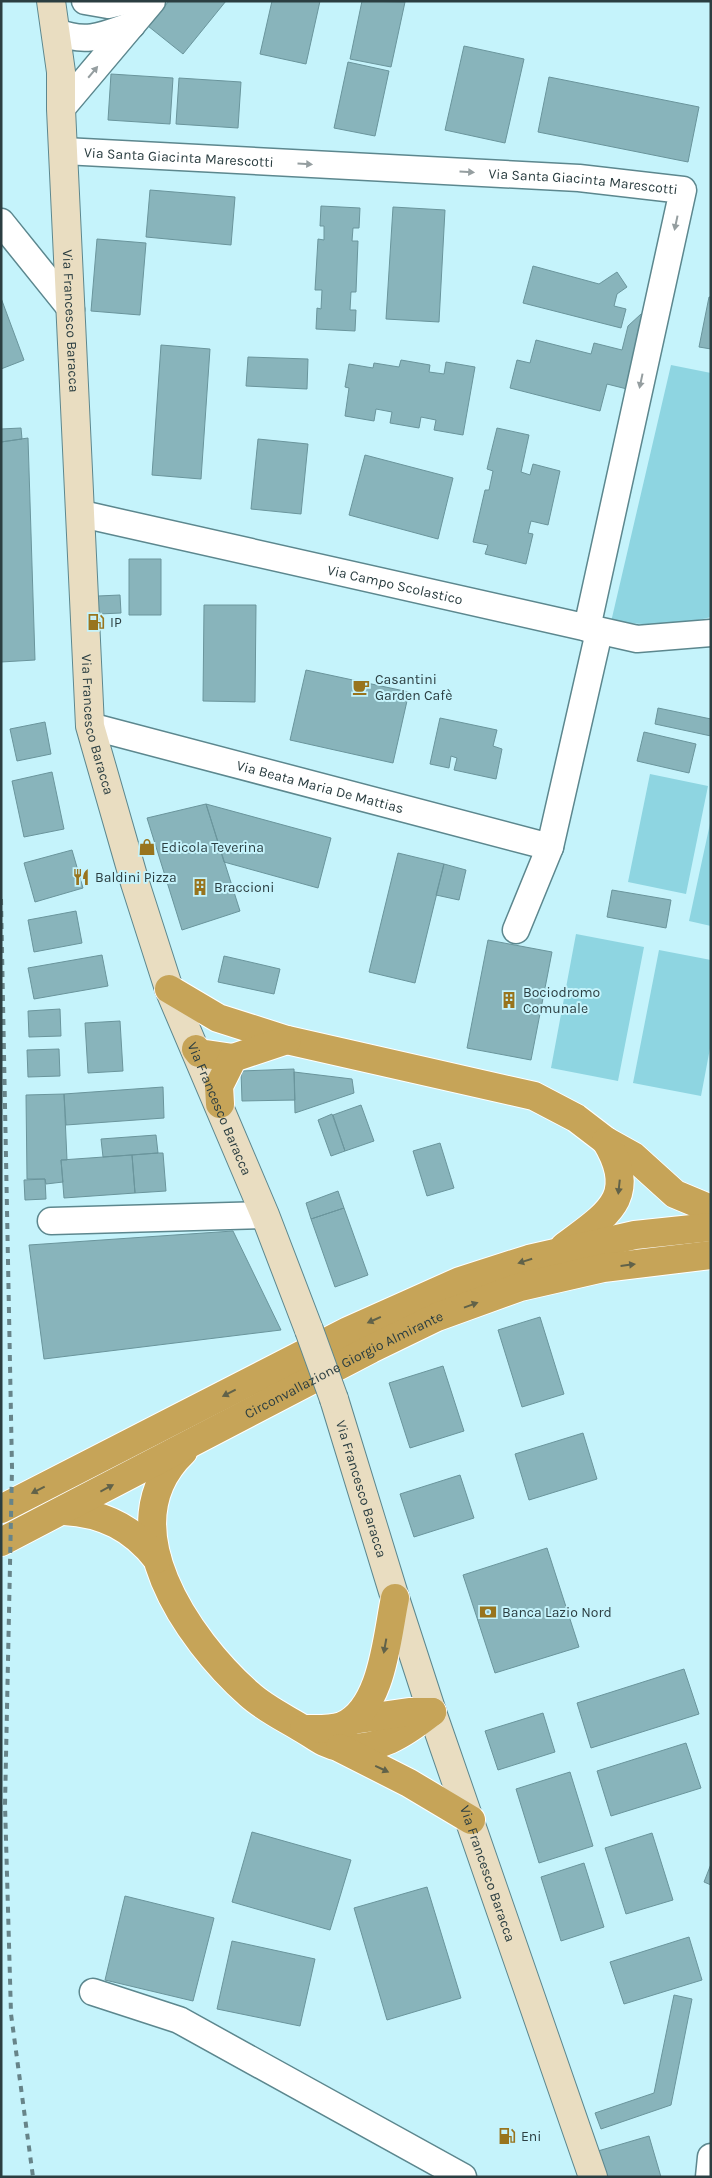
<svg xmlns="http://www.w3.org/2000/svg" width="712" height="2178" font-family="Karla,sans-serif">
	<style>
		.green { fill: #8ed5e1 }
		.building { fill: #88b4bb; stroke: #6a959c }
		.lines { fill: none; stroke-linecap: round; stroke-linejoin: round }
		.minor-casing { stroke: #5c878e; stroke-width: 29 }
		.secondary-casing { stroke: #5c878e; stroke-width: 30 }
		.trunk-casing { stroke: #fff; stroke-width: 30 }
		.minor { stroke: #fff; stroke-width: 26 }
		.secondary { stroke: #e9ddc1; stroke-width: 28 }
		.trunk { stroke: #c6a458; stroke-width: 28 }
		.rail { stroke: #678489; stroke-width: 4; stroke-dasharray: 6 6; stroke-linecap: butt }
		.secondary-bridge-casing { stroke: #5c878e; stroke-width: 30; stroke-linecap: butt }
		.secondary-bridge { stroke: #e9ddc1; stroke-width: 28 }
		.oneway { fill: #959ea0 }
		.oneway2 { fill: #616249 }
		.labels { text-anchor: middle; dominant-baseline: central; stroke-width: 4; stroke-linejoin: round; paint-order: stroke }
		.street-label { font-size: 14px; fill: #2b3e41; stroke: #c5f3fb }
		.poi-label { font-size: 14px; fill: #2b3e41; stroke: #c5f3fb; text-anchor: start }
	</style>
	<rect width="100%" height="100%" fill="#c5f3fb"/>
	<path class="green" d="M671 365 711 373V617L674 626 611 622Z
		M650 774 708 786 686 894 628 882Z
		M711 819V926L689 921Z
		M576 934 644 947 618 1081 551 1068Z
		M659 950 711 960V1043L701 1096 633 1083Z"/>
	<path class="building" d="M169 1H226L183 54 148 26Z
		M272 1H320L306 64 260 54Z
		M362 1 405 2 391 67 350 59Z
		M464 46 524 59 505 143 445 130Z
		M348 62 389 71 375 136 334 128Z
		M111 74 173 78 170 124 108 120Z
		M549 77 699 107 688 162 538 132Z
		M179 78 241 82 238 128 176 124Z
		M150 190 235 197 231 245 146 237Z
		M321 206 360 208 359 228H353L352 241H358L356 292H351L350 310H356L355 331 316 329 317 308 321 309 322 290H315L318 239 324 240V226H320Z
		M393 207 445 210 439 322 386 319Z
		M97 239 146 243 140 315 91 311Z
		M533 266 599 284 617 272 627 287 617 294 614 306 626 309 621 328 523 303Z
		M709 297H711V349L699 347Z
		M1 298 24 360 1 369Z
		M641 314H646L627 389 607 384 600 411 510 388 517 360 530 363 536 340 591 354 594 343 622 350 628 326Z
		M161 345 210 349 201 479 152 475Z
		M248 357 308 359 307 389 246 386Z
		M401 360 430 365 429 372 444 374 446 362 475 367 463 435 434 430 436 420 421 417 419 428 390 423 392 412 376 409 374 421 345 416 349 388 345 387 349 364 373 368 374 363 399 367Z
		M21 428 22 439 1 442V429Z
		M497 428 529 435 521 472 530 475 533 464 560 471 548 525 531 521 528 533 533 534 526 564 485 554 488 545 473 542 485 490H489L493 471 487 469Z
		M28 438 35 660 1 662V442Z
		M258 439 308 444 301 514 251 509Z
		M365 455 453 478 438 539 349 515Z
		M129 559H161V615H129Z
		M120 595 121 613 99 614 98 596Z
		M204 605H256L255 702 203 701Z
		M306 670 409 692 393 763 290 740Z
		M658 708 711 719V736L655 724Z
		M440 718 497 730 493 746 502 749 496 779 454 770 457 758 451 756 449 768 430 764Z
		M45 722 51 754 17 761 10 729Z
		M644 732 696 744 689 773 637 761Z
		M52 772 64 829 24 837 12 781Z
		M206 804 240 911 182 930 147 818Z
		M206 804 331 838 318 888 224 862Z
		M72 850 83 888 35 902 24 863Z
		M398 853 444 864 415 983 369 972Z
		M444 864 466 870 459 900 436 895Z
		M612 890 671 900 666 928 607 917Z
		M76 911 82 943 34 952 28 920Z
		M488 940 552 952 531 1060 467 1048Z
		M102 955 108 986 34 999 28 968Z
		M224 956 280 969 274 994 218 982Z
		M60 1009 61 1036 29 1037 28 1011Z
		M120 1021 123 1071 88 1073 85 1023Z
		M59 1049 60 1076 28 1077 27 1050Z
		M294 1069 295 1100 242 1101 241 1071Z
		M294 1072 352 1079 354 1093 295 1113Z
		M163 1087 164 1118 66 1125 64 1094Z
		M64 1094 67 1160H61L63 1182 46 1184 45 1179H27L26 1095Z
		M361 1105 374 1141 345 1151 333 1115Z
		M332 1114 345 1151 331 1156 318 1120Z
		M156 1135 158 1153 103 1157 101 1139Z
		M440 1143 454 1188 427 1196 413 1151Z
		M158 1153H163L166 1191 135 1193 132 1155Z
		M132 1155 135 1193 64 1198 61 1160Z
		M45 1179 46 1199 25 1200 24 1180Z
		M338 1191 344 1208 311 1219 306 1203Z
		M344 1208 368 1275 335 1287 311 1219Z
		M233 1231 281 1330 44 1359 29 1245Z
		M540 1317 564 1394 522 1407 498 1330Z
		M443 1366 464 1431 410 1448 389 1383Z
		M583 1433 597 1479 529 1500 515 1454Z
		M460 1475 474 1518 414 1537 400 1494Z
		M547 1548 579 1647 495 1673 463 1575Z
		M684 1669 699 1714 591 1748 577 1703Z
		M543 1713 555 1752 498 1770 485 1731Z
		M686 1743 701 1788 611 1816 597 1771Z
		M570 1772 593 1846 539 1863 516 1789Z
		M252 1832 351 1860 330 1930 232 1902Z
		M652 1833 673 1900 626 1914 605 1848Z
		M584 1863 604 1927 561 1941 541 1877Z
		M711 1864V1885L704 1882Z
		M427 1887 461 1998 387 2020 354 1908Z
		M125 1896 214 1918 193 2001 105 1980Z
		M689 1937 702 1980 624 2004 610 1962Z
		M232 1941 315 1959 300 2026 217 2009Z
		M674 1995 692 1999 671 2105 601 2129 595 2113 654 2093Z
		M649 2136 661 2177H606L598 2151Z"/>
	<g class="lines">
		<g class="minor-casing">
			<g id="minor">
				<path d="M85 1 108 5 125 1"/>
				<path d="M57 32C87 44 104 35 132 25"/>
				<path d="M61 109 152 1"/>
				<path id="s1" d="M64 151 579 178 683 190 587 628"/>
				<path d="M1 222 71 309"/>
				<path id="s2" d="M82 514 637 639 711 633"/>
				<path id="s3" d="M90 726 550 847 599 632"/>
				<path d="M516 930 550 847"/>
				<path d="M51 1221 265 1215"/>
				<path d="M93 1992 179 2020 463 2177"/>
				<path d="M709 2177 711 2157"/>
			</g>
		</g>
		<g class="secondary-casing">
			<g id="secondary">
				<path id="s4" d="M51 1 61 72V109L90 726 135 883 169 989 265 1215 309 1330"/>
				<path id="s5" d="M334 1399 395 1598 432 1712 593 2177"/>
			</g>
		</g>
		<g class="trunk-casing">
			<g id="trunk">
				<path d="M169 989 218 1018 287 1040 534 1096 576 1118 606 1141 633 1156 675 1194 711 1209"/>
				<path d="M196 1049 199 1053 233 1058"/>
				<path d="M220 1104 219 1086 233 1058 287 1040"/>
				<path d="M564 1247C606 1215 640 1198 606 1141"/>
				<path d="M183 1452C107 1525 188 1640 249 1694 264 1708 285 1718 303 1729 315 1736 325 1745 340 1747 378 1752 404 1734 432 1712"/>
				<path d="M1 1509 348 1331 460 1281 529 1259 635 1235 711 1227"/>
				<path d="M64 1511C103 1513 133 1528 157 1559"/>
				<path id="s6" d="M1 1542 371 1349 437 1317 520 1287 603 1268 711 1255"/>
				<path d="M353 1720 409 1712H432"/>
				<path d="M304 1729C317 1729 330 1730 342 1726 383 1709 387 1635 395 1598"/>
				<path d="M340 1748 409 1783 471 1820"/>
			</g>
		</g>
		<use href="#minor" class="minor"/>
		<use href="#secondary" class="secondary"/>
		<use href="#trunk" class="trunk"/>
		<path class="rail" d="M1 899 12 1468 5 1805 11 2014 33 2177"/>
		<g class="secondary-bridge-casing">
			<path id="secondary-bridge" d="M309 1330 334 1399"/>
		</g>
		<use href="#secondary-bridge" class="secondary-bridge"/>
	</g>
	<defs><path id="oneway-solid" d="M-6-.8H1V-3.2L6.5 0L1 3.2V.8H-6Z" transform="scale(1.25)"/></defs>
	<g class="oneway">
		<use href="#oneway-solid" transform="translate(93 72) rotate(-50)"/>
		<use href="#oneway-solid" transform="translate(305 164) rotate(3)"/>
		<use href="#oneway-solid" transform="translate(467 172) rotate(3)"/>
		<use href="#oneway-solid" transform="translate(676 223) rotate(102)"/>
		<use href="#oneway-solid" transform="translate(641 381) rotate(102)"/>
	</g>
	<g class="oneway2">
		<use href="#oneway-solid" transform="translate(619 1187) rotate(96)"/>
		<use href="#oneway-solid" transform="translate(525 1261) rotate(163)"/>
		<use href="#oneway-solid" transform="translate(628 1265) rotate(-7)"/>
		<use href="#oneway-solid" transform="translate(471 1305) rotate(-20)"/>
		<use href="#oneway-solid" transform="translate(374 1320) rotate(156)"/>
		<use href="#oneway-solid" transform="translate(229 1393) rotate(153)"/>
		<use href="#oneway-solid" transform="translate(107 1488) rotate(-28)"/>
		<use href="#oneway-solid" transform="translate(38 1490) rotate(153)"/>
		<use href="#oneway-solid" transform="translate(385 1646) rotate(100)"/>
		<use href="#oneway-solid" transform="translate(382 1769) rotate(25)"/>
	</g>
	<defs>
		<g id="fuel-bare" transform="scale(1.35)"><path d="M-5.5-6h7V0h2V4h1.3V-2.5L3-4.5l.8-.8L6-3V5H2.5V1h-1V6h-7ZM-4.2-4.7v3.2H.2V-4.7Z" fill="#98741d" stroke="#c5f3fb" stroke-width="2.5" paint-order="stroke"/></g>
		<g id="cafe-bare" transform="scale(1.35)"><path d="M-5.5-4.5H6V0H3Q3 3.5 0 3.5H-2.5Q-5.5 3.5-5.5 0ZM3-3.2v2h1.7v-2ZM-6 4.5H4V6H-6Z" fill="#98741d" stroke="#c5f3fb" stroke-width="2.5" paint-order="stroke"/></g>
		<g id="shop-bare" transform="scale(1.35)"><path d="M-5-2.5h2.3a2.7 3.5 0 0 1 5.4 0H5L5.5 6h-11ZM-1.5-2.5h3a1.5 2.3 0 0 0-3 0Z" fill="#98741d" stroke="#c5f3fb" stroke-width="2.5" paint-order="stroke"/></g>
		<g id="restaurant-bare" transform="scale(1.35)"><path d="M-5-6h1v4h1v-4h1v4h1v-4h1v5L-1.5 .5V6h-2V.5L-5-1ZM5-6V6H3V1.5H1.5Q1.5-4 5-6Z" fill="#98741d" stroke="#c5f3fb" stroke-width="2.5" paint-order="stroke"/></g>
		<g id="building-bare" transform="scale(1.35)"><path d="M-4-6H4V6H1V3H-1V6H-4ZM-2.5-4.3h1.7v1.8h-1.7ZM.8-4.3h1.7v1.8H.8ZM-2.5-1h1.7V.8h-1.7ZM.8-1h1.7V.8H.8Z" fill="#98741d" stroke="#c5f3fb" stroke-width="2.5" paint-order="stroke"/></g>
		<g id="bank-bare" transform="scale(1.35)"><path d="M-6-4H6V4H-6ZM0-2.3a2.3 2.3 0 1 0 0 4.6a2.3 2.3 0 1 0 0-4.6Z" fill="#98741d" stroke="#c5f3fb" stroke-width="2.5" paint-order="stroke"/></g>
	</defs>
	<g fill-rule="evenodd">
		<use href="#fuel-bare" x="96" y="622"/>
		<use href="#cafe-bare" x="361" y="687"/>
		<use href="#shop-bare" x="147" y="847"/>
		<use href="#restaurant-bare" x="81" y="877"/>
		<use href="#building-bare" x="200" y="887"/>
		<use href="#building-bare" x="509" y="1000"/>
		<use href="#bank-bare" x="488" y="1612"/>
		<use href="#fuel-bare" x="507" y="2136"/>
	</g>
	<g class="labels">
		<g class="street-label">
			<text stroke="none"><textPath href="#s1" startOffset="115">Via Santa Giacinta Marescotti</textPath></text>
			<text stroke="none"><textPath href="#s1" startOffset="520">Via Santa Giacinta Marescotti</textPath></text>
			<text stroke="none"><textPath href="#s4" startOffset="321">Via Francesco Baracca</textPath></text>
			<text stroke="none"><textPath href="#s2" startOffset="321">Via Campo Scolastico</textPath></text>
			<text stroke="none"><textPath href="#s4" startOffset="726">Via Francesco Baracca</textPath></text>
			<text stroke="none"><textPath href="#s3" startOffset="238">Via Beata Maria De Mattias</textPath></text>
			<text stroke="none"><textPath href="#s4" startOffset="1131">Via Francesco Baracca</textPath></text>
			<text stroke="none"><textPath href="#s6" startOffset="386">Circonvallazione Giorgio Almirante</textPath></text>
			<text stroke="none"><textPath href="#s5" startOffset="94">Via Francesco Baracca</textPath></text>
			<text stroke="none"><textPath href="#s5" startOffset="499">Via Francesco Baracca</textPath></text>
		</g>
		<g class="poi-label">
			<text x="110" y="622">IP</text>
			<text x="375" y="679">Casantini<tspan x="375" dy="16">Garden Cafè</tspan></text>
			<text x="161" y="847">Edicola Teverina</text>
			<text x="95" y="877">Baldini Pizza</text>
			<text x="214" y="887">Braccioni</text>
			<text x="523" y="992">Bociodromo<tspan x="523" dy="16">Comunale</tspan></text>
			<text x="502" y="1612">Banca Lazio Nord</text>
			<text x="521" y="2136">Eni</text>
		</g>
	</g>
	<rect width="712" height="2178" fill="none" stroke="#2b3e41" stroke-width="5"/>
</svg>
